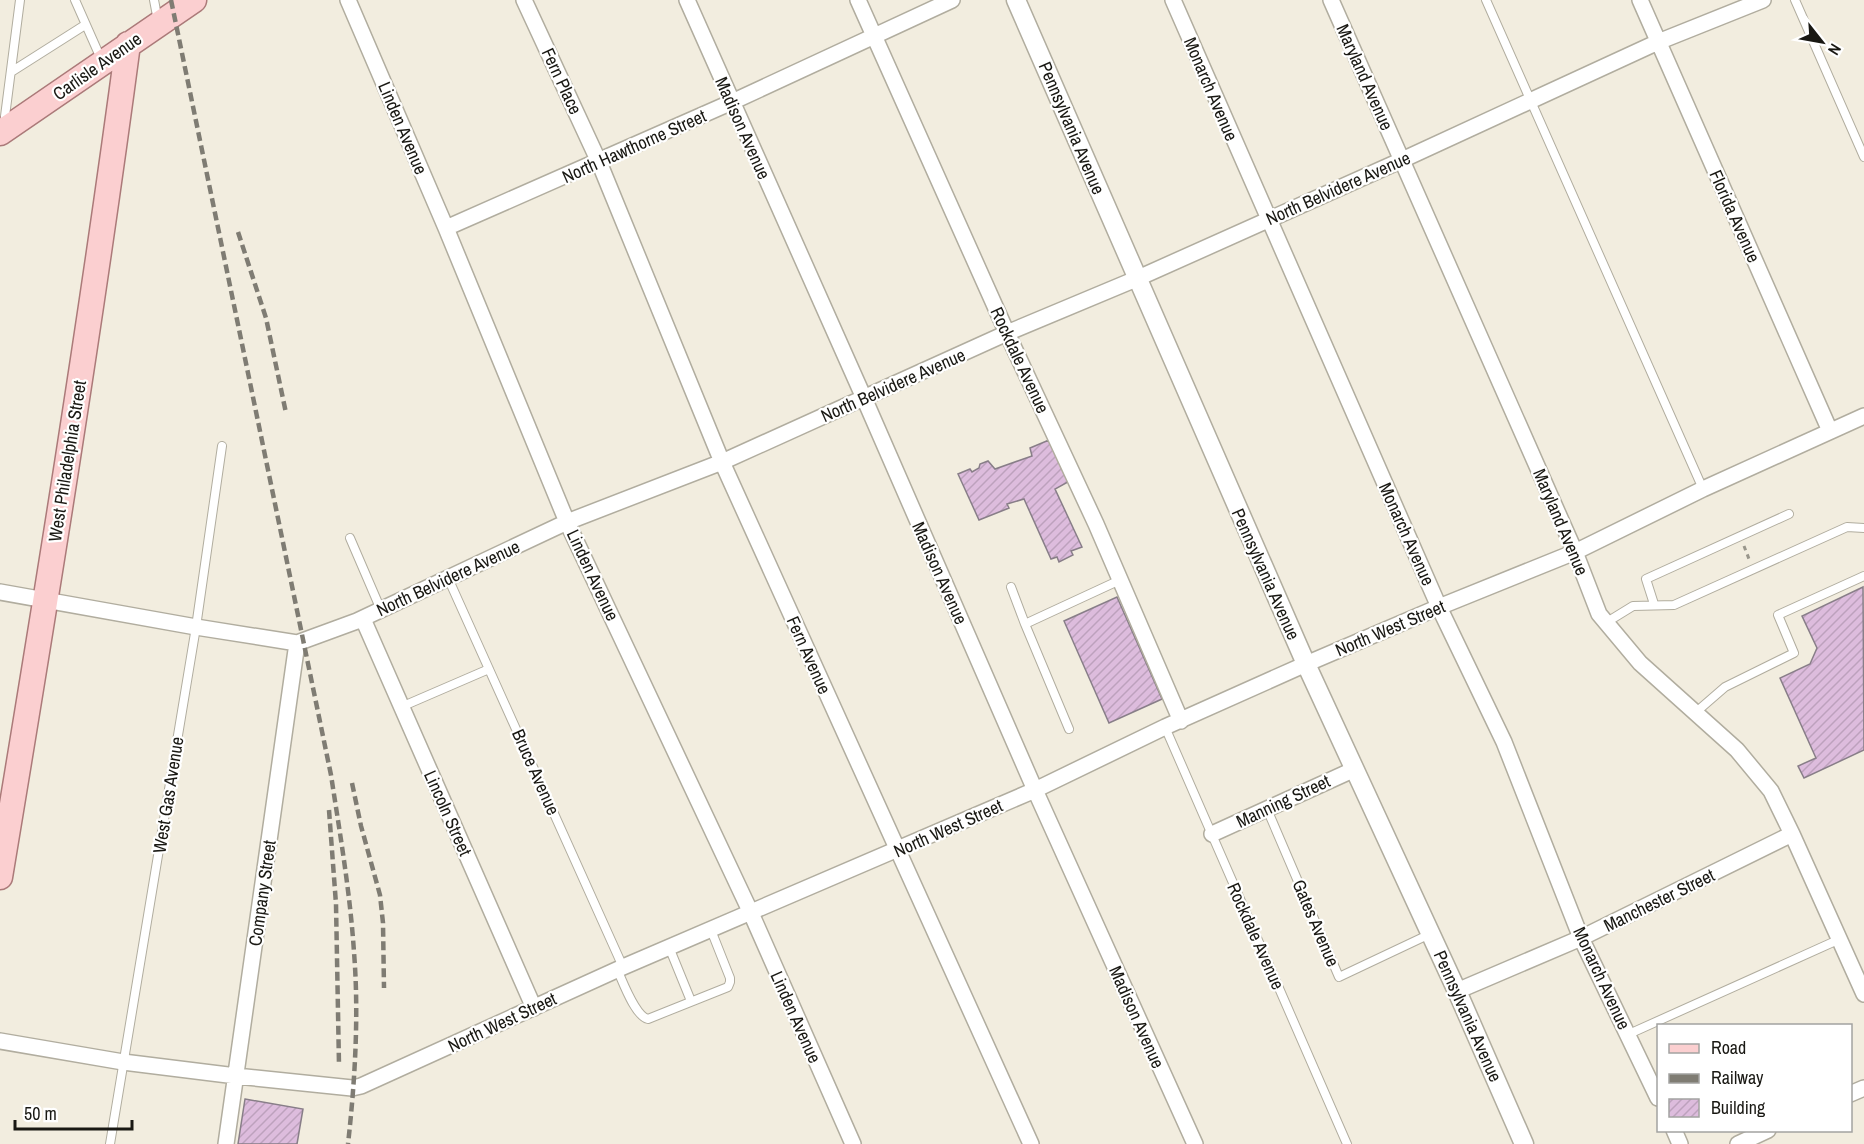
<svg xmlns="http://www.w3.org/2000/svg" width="1864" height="1144" font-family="'Archivo Narrow',sans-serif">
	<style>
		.building { fill: url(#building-hatch); stroke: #887e88; stroke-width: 1.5 }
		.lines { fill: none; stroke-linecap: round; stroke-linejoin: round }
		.service-casing { stroke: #b1ad9f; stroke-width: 10 }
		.minor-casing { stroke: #b1ad9f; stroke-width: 18 }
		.tertiary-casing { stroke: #b1ad9f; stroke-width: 21 }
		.primary-casing { stroke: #ab7a79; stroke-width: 27 }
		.path { stroke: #99968b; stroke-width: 3; stroke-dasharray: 4.5 4.5; stroke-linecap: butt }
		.service { stroke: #fff; stroke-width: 8 }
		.minor { stroke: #fff; stroke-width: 15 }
		.tertiary { stroke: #fff; stroke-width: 18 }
		.primary { stroke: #fbcfd0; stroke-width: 24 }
		.rail { stroke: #7f7c73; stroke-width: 4.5; stroke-dasharray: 9 4.5; stroke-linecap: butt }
		.labels { text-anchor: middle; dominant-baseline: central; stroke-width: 4.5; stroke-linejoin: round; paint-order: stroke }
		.street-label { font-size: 18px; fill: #191813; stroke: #fff }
	</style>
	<defs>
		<pattern id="building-hatch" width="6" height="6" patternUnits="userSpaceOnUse" patternTransform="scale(1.5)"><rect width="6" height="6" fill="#ddbcdd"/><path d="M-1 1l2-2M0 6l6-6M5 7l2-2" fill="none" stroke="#bda1bd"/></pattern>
	</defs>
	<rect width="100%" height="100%" fill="#f2eddf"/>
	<path class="building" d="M1049 440 1068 482 1055 489 1082 547 1071 551 1073 555 1059 562 1057 557 1051 559 1024 499 1007 504 1009 508 979 520 958 474 970 469 972 472 979 468 980 464 988 461 995 469 1032 456 1030 448Z
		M1863 587 1864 750 1804 778 1798 766 1816 758 1780 678 1810 664 1817 648 1802 616Z
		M1117 597 1162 699 1109 723 1064 621Z
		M245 1099 303 1109 297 1144H238Z"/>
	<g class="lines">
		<g class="service-casing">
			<path id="service" d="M75 0 102 61
				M154 0 158 21
				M1486 0 1703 489
				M1795 0 1864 157
				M11 72 85 25
				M4 124 20 0
				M350 538 381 610
				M448 578 623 967
				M1011 587 1025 624
				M1654 604 1646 579 1789 514
				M1607 622 1633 606 1674 605 1847 527 1864 528
				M401 707 489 669
				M1695 713 1725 687 1794 653 1778 615 1864 576
				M1165 727 1347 1144
				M1069 729 1025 624 1120 580
				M1267 809 1339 977 1430 934
				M669 947 691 1001
				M617 969C623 982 635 1016 648 1019L728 987 730 982V978L711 930
				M1629 1034 1840 939
				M110 1144 196 627 222 446"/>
		</g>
		<g class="minor-casing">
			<path id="minor" d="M348 0 446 228 567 522 751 913 853 1144
				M524 0 599 162 722 462 1031 1144
				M687 0 864 398 1035 790 1195 1144
				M858 0 1007 333 1096 524 1181 721
				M1173 0 1439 607 1504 742 1581 938 1658 1098
				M1331 0 1575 552 1599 614 1640 663 1737 750 1771 791 1792 834 1864 994
				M1640 0 1830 431
				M446 228 732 102 952 0
				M0 592 196 627 297 643 357 621 567 522 722 462 1007 333 1136 279 1402 160 1658 42 1763 0
				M363 619 534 1008
				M1212 834 1355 769
				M1457 991 1581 938 1792 834
				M0 1041 123 1062 236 1076 352 1088 361 1086 623 967 1035 790 1165 727 1306 664 1439 607 1575 552 1703 489 1864 416
				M1850 1094 1864 1088
				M1674 1130 1680 1144
				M226 1144 297 643
				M1738 1144 1768 1130"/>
		</g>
		<g class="tertiary-casing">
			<path id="tertiary" d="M1016 0 1306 664 1457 991 1524 1144"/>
		</g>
		<g class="primary-casing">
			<path id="primary" d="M0 133 194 0
				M0 877C46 600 91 323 128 44"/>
		</g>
		<path class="path" d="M1744 546 1749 559"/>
		<use href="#service" class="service"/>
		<use href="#minor" class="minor"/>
		<use href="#tertiary" class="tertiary"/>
		<use href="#primary" class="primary"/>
		<path class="rail" d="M171 0 331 775C340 834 350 892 354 952 359 1015 355 1081 348 1144
			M238 232 266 318 286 413
			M352 783 361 826 380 895 383 923 384 988
			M329 810 336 904 339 1065"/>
	</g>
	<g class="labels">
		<g class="street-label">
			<text transform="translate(97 66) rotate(-35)">Carlisle Avenue</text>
			<text transform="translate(1365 77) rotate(66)">Maryland Avenue</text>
			<text transform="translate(562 81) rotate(65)">Fern Place</text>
			<text transform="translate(1211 89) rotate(67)">Monarch Avenue</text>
			<text transform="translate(403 128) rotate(67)">Linden Avenue</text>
			<text transform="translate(743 128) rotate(66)">Madison Avenue</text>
			<text transform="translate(1072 128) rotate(67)">Pennsylvania Avenue</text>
			<text transform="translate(634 146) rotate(-24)">North Hawthorne Street</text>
			<text transform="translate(1338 188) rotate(-24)">North Belvidere Avenue</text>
			<text transform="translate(1735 216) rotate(66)">Florida Avenue</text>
			<text transform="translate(1020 360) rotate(65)">Rockdale Avenue</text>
			<text transform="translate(893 385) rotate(-24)">North Belvidere Avenue</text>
			<text transform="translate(67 461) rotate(-81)">West Philadelphia Street</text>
			<text transform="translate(1561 522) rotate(67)">Maryland Avenue</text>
			<text transform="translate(1407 534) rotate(66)">Monarch Avenue</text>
			<text transform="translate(940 573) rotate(66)">Madison Avenue</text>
			<text transform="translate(1266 574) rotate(66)">Pennsylvania Avenue</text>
			<text transform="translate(593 575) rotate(65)">Linden Avenue</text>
			<text transform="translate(448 578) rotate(-25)">North Belvidere Avenue</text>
			<text transform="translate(1390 628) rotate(-23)">North West Street</text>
			<text transform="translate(809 655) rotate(66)">Fern Avenue</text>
			<text transform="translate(536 772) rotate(66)">Bruce Avenue</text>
			<text transform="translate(168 795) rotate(-81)">West Gas Avenue</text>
			<text transform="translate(1283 801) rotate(-25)">Manning Street</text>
			<text transform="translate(448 813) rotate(66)">Lincoln Street</text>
			<text transform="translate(948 828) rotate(-24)">North West Street</text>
			<text transform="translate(262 893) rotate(-82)">Company Street</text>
			<text transform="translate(1659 900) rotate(-26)">Manchester Street</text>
			<text transform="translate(1316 923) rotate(67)">Gates Avenue</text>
			<text transform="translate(1256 936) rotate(66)">Rockdale Avenue</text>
			<text transform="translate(1602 978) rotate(65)">Monarch Avenue</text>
			<text transform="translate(1468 1016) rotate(66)">Pennsylvania Avenue</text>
			<text transform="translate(796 1017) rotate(66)">Linden Avenue</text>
			<text transform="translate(1137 1017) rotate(66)">Madison Avenue</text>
			<text transform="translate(502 1022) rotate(-25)">North West Street</text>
		</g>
	</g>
	<rect x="1657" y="1024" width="195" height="108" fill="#ffffff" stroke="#a3a3a1" stroke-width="1.5"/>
	<rect x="1669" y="1044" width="30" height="9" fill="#fbcfd0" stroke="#a3a3a1" stroke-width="1.5"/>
	<text x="1711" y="1054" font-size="18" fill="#191813">Road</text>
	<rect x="1669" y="1074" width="30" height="9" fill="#7f7c73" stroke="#a3a3a1" stroke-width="1.5"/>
	<text x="1711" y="1084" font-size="18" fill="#191813">Railway</text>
	<rect x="1669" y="1099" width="30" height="18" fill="url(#building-hatch)" stroke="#a3a3a1" stroke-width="1.5"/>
	<text x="1711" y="1114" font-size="18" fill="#191813">Building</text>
	<g transform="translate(1822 42) rotate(121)" stroke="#ffffff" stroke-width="4.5" paint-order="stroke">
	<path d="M0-4.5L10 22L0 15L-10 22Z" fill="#191813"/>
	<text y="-9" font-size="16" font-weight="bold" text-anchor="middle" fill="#191813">N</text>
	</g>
	<path d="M15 1120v9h117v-9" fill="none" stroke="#191813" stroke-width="3"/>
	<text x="24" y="1120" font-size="18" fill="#191813" stroke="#ffffff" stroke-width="4.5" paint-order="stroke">50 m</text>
</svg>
